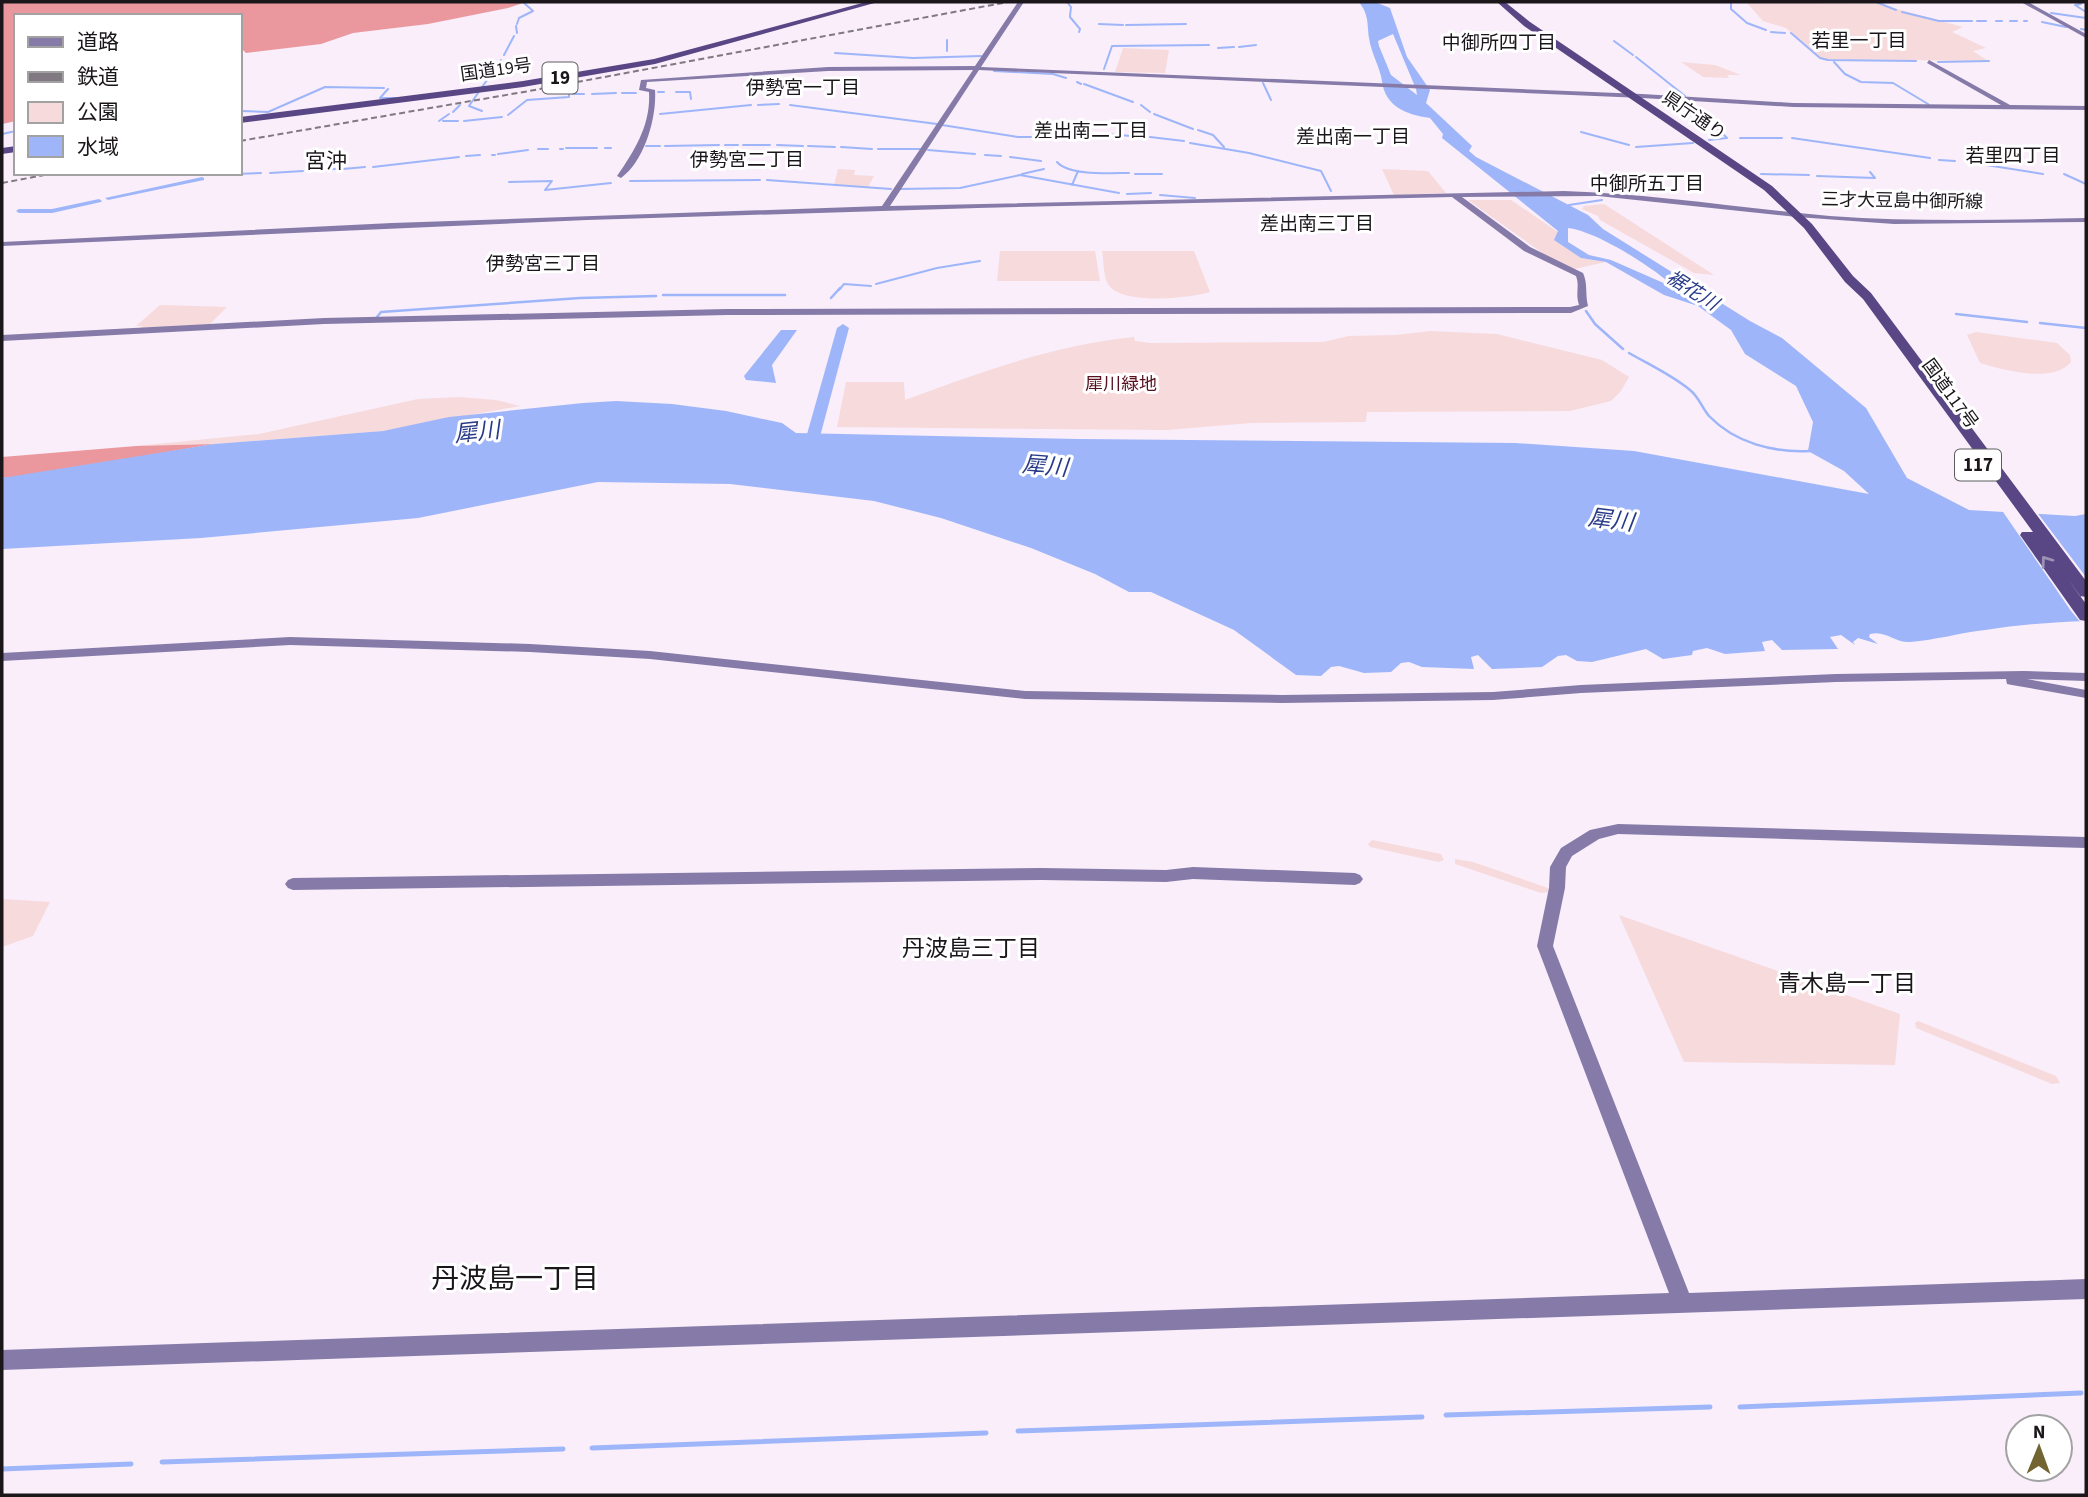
<svg xmlns="http://www.w3.org/2000/svg" width="2088" height="1497" font-family="'Source Sans 3','Noto Sans JP',sans-serif">
	<style>
		.green { fill: #f7dadc }
		.forest { fill: #ea989e }
		.water { fill: #9eb6f9; fill-rule: evenodd }
		.pier { fill: #f9eefa }
		.lines { fill: none; stroke-linecap: round; stroke-linejoin: round }
		.stream-far2 { stroke: #9eb6f9; stroke-width: 2 }
		.stream-far1 { stroke: #9eb6f9; stroke-width: 2.5 }
		.stream { stroke: #9eb6f9; stroke-width: 5 }
		.canal { fill: #9eb6f9; fill-rule: evenodd }
		.river { fill: #9eb6f9; fill-rule: evenodd }
		.secondary { fill: #867ba8; fill-rule: evenodd }
		.highway { fill: #584784; fill-rule: evenodd }
		.rail { stroke: #807981; stroke-width: 2; stroke-dasharray: 6 3.5; stroke-linecap: butt }
		.oneway { stroke: #9b91b5 }
		.labels { text-anchor: middle; dominant-baseline: central; stroke-width: 6; stroke-linejoin: round; paint-order: stroke }
		.far-street-label { font-size: 18px; fill: #1a161a; stroke: #fff }
		.far-park-label { font-size: 18px; fill: #58101e; stroke: #fff }
		.far-neighbourhood-label { font-size: 19px; fill: #1a161a; stroke: #fff }
		.shield { fill: #fff; stroke: #5f5c5f; stroke-width: 2 }
		.shield-label { font-size: 19px; font-weight: bold; fill: #1a161a }
		.far-water-label { font-size: 19px; font-style: italic; fill: #283b88; stroke: #fff }
		.far-quarter-label { font-size: 21px; fill: #1a161a; stroke: #fff }
		.water-label { font-size: 23px; font-style: italic; fill: #283b88; stroke: #fff }
		.neighbourhood-label { font-size: 23px; fill: #1a161a; stroke: #fff }
		.near-neighbourhood-label { font-size: 28px; fill: #1a161a; stroke: #fff }
	</style>
	<rect width="100%" height="100%" fill="#f9eefa"/>
	<path class="green" d="M1746 2 1879 4 1963 27 1952 32 1986 48 1973 51 1988 61 1821 59 1786 28 1763 21Z
		M1123 48 1169 50 1165 73 1115 72Z
		M1681 62 1715 65 1741 75H1727L1729 78 1703 77Z
		M838 169 855 170 854 175 874 176 868 187 834 185Z
		M1382 169 1428 171 1446 193 1394 195Z
		M1468 200H1511L1558 232 1581 258 1606 262 1574 269 1548 257Z
		M1604 204 1714 275 1694 273 1600 220 1598 216 1582 209 1584 206Z
		M1000 251H1095L1100 281H997Z
		M1102 251H1194L1210 292C1190 298 1121 306 1108 284 1103 276 1104 261 1102 251Z
		M160 305 227 307 210 324 140 329 142 326H136Z
		M1431 331 1497 334 1602 360 1629 377 1621 391 1611 401 1570 411 1367 412 1366 422 1251 423 1167 430 837 427 846 382H904L905 400C980 372 1054 345 1134 337L1135 341 1150 343 1323 342 1349 336 1396 335Z
		M1976 332 2057 343 2070 355 2071 362C2053 384 2003 370 1980 363L1967 335Z
		M459 397 496 400 520 406 383 431 214 444 136 446 259 434 418 399Z
		M1372 840 1441 854 1444 860 1439 862 1370 847 1368 844Z
		M1455 859 1473 862 1548 888 1550 892 1541 893 1455 864Z
		M2 899 50 902 33 936 2 947Z
		M1619 915 1900 1014 1895 1065 1684 1062Z
		M1918 1021 2056 1076 2060 1083 2052 1084 1916 1028 1915 1023Z"/>
	<path class="forest" d="M2 2H526L508 8 428 24 353 33 321 44 246 53 240 47V16H16V121L2 124Z
		M214 444 21 477 2 478V457L136 446Z"/>
	<path class="water" d="M1359 2H1375L1390 8 1407 57 1430 90 1426 103 1472 146 1469 151 1476 157 1588 215 1603 229 1750 321 1782 338 1866 408 1907 478 1969 510 2075 516 2086 514V621C2052 622 2018 625 1985 630 1959 633 1936 640 1910 642 1895 643 1886 630 1870 634L1869 637 1878 644 1858 638 1853 642 1855 645 1841 635 1830 637 1838 649 1782 650 1772 640 1762 642 1765 651 1725 654 1707 648 1693 651 1692 655 1663 659 1646 649 1592 662 1577 661 1566 655 1558 656 1542 667 1492 669 1478 655 1471 657 1474 669 1422 667 1409 662 1401 663 1391 672 1364 673 1339 666 1331 667 1321 676 1296 675 1234 630 1151 592H1129L1095 574 1031 548 941 518 874 501 730 484 598 482 418 518 201 538 2 549V478L214 444 383 431 449 417 583 403 616 401 672 404 726 411 782 423 796 433 1079 439 1515 443 1634 451 1869 494 1844 471 1808 451 1813 422 1796 386 1745 354 1731 330 1698 306 1664 295 1606 262 1581 258 1554 240 1558 231 1442 138 1443 134 1430 118C1406 115 1385 106 1382 81 1380 67 1371 53 1369 38 1367 23 1369 15 1359 2ZM1393 34 1416 89 1417 95 1391 75 1379 46 1378 41ZM1568 228C1596 231 1655 268 1675 288L1611 260 1589 255 1568 242Z
		M781 330H797L772 365 776 383 746 380 744 376Z"/>
	<path class="pier" d="M2001 509 2036 511 2086 577V624H2082L2071 611Z"/>
	<g class="lines">
		<path class="stream-far2" d="M1067 2 1071 7 1070 16
			M1731 2V9L1747 23 1766 30
			M1876 2 1896 10
			M2075 2 2081 4 2075 5 2086 12
			M1902 12 1939 21H1972
			M2051 13 2086 18
			M1070 17 1080 29 1079 32
			M1977 21H1986
			M1996 21H2002
			M2010 21H2017
			M2024 21H2027
			M2042 22 2066 27
			M517 24 519 18 533 11 523 2
			M1099 24 1123 25
			M1126 25 1186 24
			M516 26 517 33
			M2081 29 2086 30
			M1771 32 1785 33
			M1791 33 1820 58 1828 60 1916 61
			M947 40V51
			M1614 41 1633 55
			M1239 47 1256 45
			M1218 48 1234 47
			M835 53 913 58 981 56
			M504 55 514 36
			M1636 57 1685 96
			M1834 62 1845 74 1861 82 1893 83 1928 104
			M1938 62 1989 61
			M1104 69 1112 46 1209 45
			M994 71 1053 74 1066 78
			M1077 82 1081 84
			M1263 83 1271 100
			M1084 84 1133 102
			M388 89 380 98H395
			M658 92H664
			M676 92H690L691 99
			M622 93H636
			M573 94H584
			M592 94 616 93
			M1690 101 1727 138
			M758 105 779 104
			M790 105 937 124
			M1141 105 1150 112
			M242 111 268 112 325 87 384 88
			M482 111 469 106 501 60
			M453 112 460 105
			M660 114 751 105
			M1154 114 1193 129
			M508 115 527 100 569 97V94
			M439 121 449 114
			M443 121H458
			M464 121 502 117
			M942 125 1018 137H1041
			M1198 130 1213 135 1224 147
			M1581 132 1629 145
			M2 134 16 131
			M1105 134 1145 137
			M1050 137 1095 135
			M1150 137 1184 141
			M1740 138H1782
			M1792 138 1930 158
			M1709 140 1727 138
			M1190 143 1249 153 1321 171 1331 191
			M725 145H738
			M743 145H770
			M777 145 803 146
			M646 146H660
			M665 146 719 145
			M808 146 835 147
			M841 147 872 149
			M1636 147 1693 143
			M566 148H597
			M605 148H611
			M538 149H548
			M560 149H563
			M878 149H920
			M928 150 975 154
			M498 154 528 150
			M492 155H495
			M985 155 1001 156
			M466 156 480 155
			M1010 157 1041 161
			M1939 160 1955 161
			M1057 162C1069 176 1111 173 1129 173
			M1967 162 2043 174
			M373 167 459 157
			M343 169 365 167
			M312 170 335 169
			M125 173 136 174
			M270 173 303 171
			M140 174 169 175
			M235 174 261 173
			M1022 174 1044 169
			M1135 174H1162
			M1761 174 1809 175
			M2064 174 2086 184
			M174 175H191
			M196 175H203
			M208 175H225
			M1817 176 1875 178 1870 172
			M767 180 891 189
			M630 181 760 180
			M509 182 552 181 545 190 611 183
			M1072 185 1078 171
			M900 189 960 188 1020 175 1119 193
			M1127 194 1151 193
			M1160 195 1195 198
			M1569 205 1602 200
			M876 284 937 268 980 261
			M839 290 844 284 871 286"/>
		<path class="stream-far1" d="M663 295H785
			M831 298 840 288
			M1586 311 1595 324 1623 349
			M1956 314 2027 322
			M377 317 381 312 580 298 656 296
			M2040 323 2086 328
			M1629 353C1650 365 1672 375 1690 390 1699 397 1702 408 1709 416 1735 443 1774 453 1810 451"/>
		<path class="stream" d="M1740 1407 2081 1393
			M1446 1415 1710 1407
			M1018 1431 1422 1417
			M592 1448 986 1433
			M162 1462 563 1449
			M2 1469 131 1464"/>
		<path class="canal" d="M202 177 204 178V180L108 200 105 198Z
			M99 199 102 201 101 202 52 213H19L16 211 19 209H52Z"/>
		<path class="river" d="M843 324 849 328 814 459 807 463 802 462 800 459 837 328Z"/>
		<path class="secondary" d="M1018 2H1024L981 67 1642 94 1793 103 2001 105 1927 63 1929 60 2010 105 2086 106V110L1793 107 1642 98 979 70 890 206 1564 191C1653 194 1741 208 1830 216 1915 222 2001 220 2086 218V222L1894 224 1797 217 1598 196 1462 197 1530 247 1583 273C1588 284 1585 294 1588 306L1571 313 727 315 324 324 2 341V335L324 318 727 309 1570 307 1579 305C1575 292 1580 287 1576 276L1524 251 1452 197 978 208 587 220 2 246V242L392 223 882 206 973 70 828 71 647 82 646 88 655 90C657 118 644 162 621 178L617 176C635 150 651 124 649 92L639 90 641 80 828 67 975 66Z
			M2021 2H2028L2086 34V38Z
			M290 637 530 644 650 651 1025 691 1282 695 1493 692 1581 685 1836 674 2023 671 2086 673V681L2027 679 2086 690V698L2012 685 2007 684 2006 679 1836 682 1581 693 1493 700 1282 703 1025 699 650 659 530 652 290 645 2 661V653Z
			M1618 824 2086 837V848L1618 834 1599 839 1572 856 1566 867 1565 888 1553 946 1689 1293 2086 1279V1299L2 1370V1350L1669 1293 1537 946 1549 888 1550 867 1561 848 1590 830Z
			M1193 867 1355 873 1360 875 1363 879 1360 883 1355 885 1193 879 1166 882 1042 880 293 890 288 888 285 884 288 880 293 878 1042 868 1166 870Z"/>
		<path class="highway" d="M866 2H878L655 64 523 87 240 123V117L523 81 654 59Z
			M1497 2H1505L1530 22 1772 186 1812 224 1853 276 1871 293 2086 581V597L2080 596 2068 579 2086 604V621L2080 620 2020 535 2022 532H2033L1863 299 1845 282 1804 228 1764 190 1524 26Z
			M16 146V152L2 154V148Z"/>
		<path class="rail" d="M240 141 529 91 1008 2
			M2 183 55 173"/>
	</g>
	<defs><path id="oneway-chevron" d="M-2-3.5L2.5 0L-2 3.5" fill="none" stroke-width="1.6" stroke-linecap="round" stroke-linejoin="round" transform="scale(1.75)"/></defs>
	<use class="oneway" href="#oneway-chevron" transform="translate(2046 561) rotate(-126)"/>
	<g class="labels">
		<g class="far-street-label">
			<text transform="translate(496 70) rotate(-8)">国道19号</text>
			<text transform="translate(1694 116) rotate(34)">県庁通り</text>
			<text transform="translate(1902 201) rotate(1)">三才大豆島中御所線</text>
			<text transform="translate(1950 394) rotate(54)">国道117号</text>
		</g>
		<g class="far-park-label">
			<text x="1121" y="384">犀川緑地</text>
		</g>
		<g class="far-neighbourhood-label">
			<text x="1859" y="41">若里一丁目</text>
			<text x="1499" y="43">中御所四丁目</text>
			<text x="803" y="88">伊勢宮一丁目</text>
			<text x="1091" y="131">差出南二丁目</text>
			<text x="1353" y="137">差出南一丁目</text>
			<text x="2013" y="156">若里四丁目</text>
			<text x="747" y="160">伊勢宮二丁目</text>
			<text x="1647" y="184">中御所五丁目</text>
			<text x="1317" y="224">差出南三丁目</text>
			<text x="543" y="264">伊勢宮三丁目</text>
		</g>
		<g class="shield">
			<rect x="542.5" y="62.5" width="35" height="31" rx="5"/>
			<rect x="1955" y="449.5" width="46" height="31" rx="5"/>
		</g>
		<g class="shield-label">
			<text x="560" y="78">19</text>
			<text x="1978" y="465">117</text>
		</g>
		<g class="far-water-label">
			<text transform="translate(1692 291) rotate(32)">裾花川</text>
		</g>
		<g class="far-quarter-label">
			<text x="326" y="161">宮沖</text>
		</g>
		<g class="water-label">
			<text transform="translate(477 432) rotate(-6)">犀川</text>
			<text transform="translate(1045 466) rotate(5)">犀川</text>
			<text transform="translate(1611 520) rotate(7)">犀川</text>
		</g>
		<g class="neighbourhood-label">
			<text x="971" y="948">丹波島三丁目</text>
			<text x="1847" y="983">青木島一丁目</text>
		</g>
		<g class="near-neighbourhood-label">
			<text x="515" y="1279">丹波島一丁目</text>
		</g>
	</g>
	<rect width="2088" height="1497" fill="none" stroke="#1a161a" stroke-width="7"/>
	<rect x="14" y="14" width="228" height="161" fill="#ffffff" stroke="#a3a2a3" stroke-width="2"/>
	<rect x="28" y="37" width="35" height="10" fill="#867ba8" stroke="#a3a2a3" stroke-width="2"/>
	<text x="77" y="49" font-size="21" fill="#1a161a">道路</text>
	<rect x="28" y="72" width="35" height="10" fill="#807981" stroke="#a3a2a3" stroke-width="2"/>
	<text x="77" y="84" font-size="21" fill="#1a161a">鉄道</text>
	<rect x="28" y="102" width="35" height="21" fill="#f7dadc" stroke="#a3a2a3" stroke-width="2"/>
	<text x="77" y="119" font-size="21" fill="#1a161a">公園</text>
	<rect x="28" y="136" width="35" height="21" fill="#9eb6f9" stroke="#a3a2a3" stroke-width="2"/>
	<text x="77" y="154" font-size="21" fill="#1a161a">水域</text>
	<g transform="translate(2039 1448) rotate(1)"><circle r="33" fill="#ffffff" stroke="#a3a2a3" stroke-width="2"/>
	<path d="M0-5L12 26L0 18L-12 26Z" fill="#726532"/>
	<text y="-10" font-size="19" font-weight="bold" text-anchor="middle" fill="#1a161a">N</text>
	</g>
</svg>
